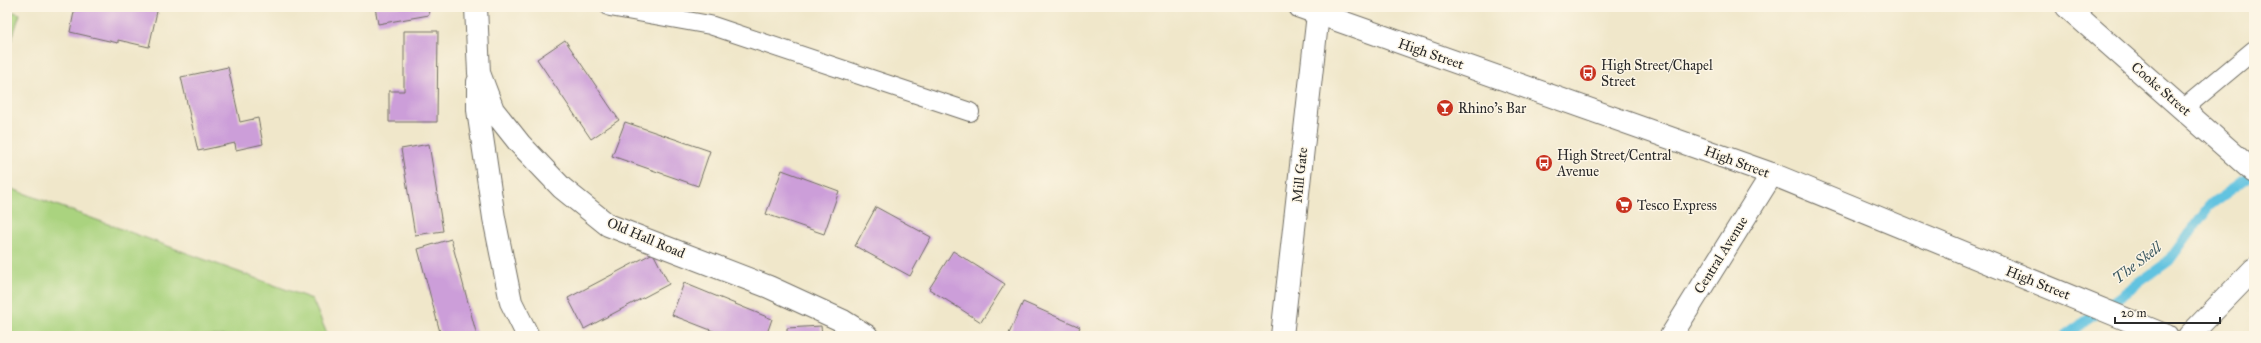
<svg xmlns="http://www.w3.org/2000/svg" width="2261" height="343" font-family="'IM FELL Great Primer',serif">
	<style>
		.green { fill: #aad37f; stroke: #6a7f55 }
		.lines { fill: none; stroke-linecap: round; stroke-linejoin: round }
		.stream { stroke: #62c3e0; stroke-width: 10 }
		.building { fill: #cc9ed9 }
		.service-casing { stroke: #706d63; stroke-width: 20 }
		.minor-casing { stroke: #706d63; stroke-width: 24 }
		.tertiary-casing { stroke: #706d63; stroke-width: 24 }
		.trunk-casing { stroke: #706d63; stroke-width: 24 }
		.service { stroke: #fff; stroke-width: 18 }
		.minor { stroke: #fff; stroke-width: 22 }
		.tertiary { stroke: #fff; stroke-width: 22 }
		.trunk { stroke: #fff; stroke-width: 22 }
		.labels { text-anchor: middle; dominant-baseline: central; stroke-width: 3; stroke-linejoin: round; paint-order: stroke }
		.street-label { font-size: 14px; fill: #2b2b2b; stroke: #fcf5e5 }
		.poi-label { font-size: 14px; fill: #2b2b2b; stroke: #fcf5e5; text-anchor: start }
		.water-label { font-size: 15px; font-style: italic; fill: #3c5961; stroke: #fcf5e5 }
	</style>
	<rect width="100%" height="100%" fill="#fcf5e5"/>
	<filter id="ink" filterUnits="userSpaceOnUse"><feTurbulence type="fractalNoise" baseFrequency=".025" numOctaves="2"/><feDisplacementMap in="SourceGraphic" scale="8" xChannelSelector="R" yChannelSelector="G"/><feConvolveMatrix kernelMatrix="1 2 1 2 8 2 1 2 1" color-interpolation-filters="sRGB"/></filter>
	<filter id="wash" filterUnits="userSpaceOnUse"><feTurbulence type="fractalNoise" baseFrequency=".012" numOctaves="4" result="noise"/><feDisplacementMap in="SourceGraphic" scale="16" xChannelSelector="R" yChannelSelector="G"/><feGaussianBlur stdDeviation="0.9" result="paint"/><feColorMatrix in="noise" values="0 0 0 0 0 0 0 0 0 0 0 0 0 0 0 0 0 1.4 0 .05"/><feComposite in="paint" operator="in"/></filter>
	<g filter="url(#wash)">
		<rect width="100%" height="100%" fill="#f0e7ca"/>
		<path class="green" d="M7 10 20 14 7 54Z
			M7 187 312 299 328 336H7Z"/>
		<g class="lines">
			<path class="stream" d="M2065 336 2169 261 2209 206 2254 173"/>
		</g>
		<g id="blocks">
			<path class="building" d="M75 7H158L149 47 118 40V43L70 32Z
				M375 7H428L429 15 378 24Z
				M404 31H438L437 122H389V91H404Z
				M565 40 619 120 591 139 537 59Z
				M228 67 240 122 258 118 263 144 236 150 235 143 198 151 181 77Z
				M625 122 710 151 698 186 612 156Z
				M429 144 443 231 415 235 401 149Z
				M782 170 839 191 824 234 766 214Z
				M876 207 931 237 910 276 855 246Z
				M451 239 477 336H441L418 249Z
				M953 251 1005 284 981 322 929 289Z
				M653 253 669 284 584 329 568 298Z
				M684 283 772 319 766 336H726L672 315Z
				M1023 302 1080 327 1076 336H1008Z
				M821 326 822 336H787V328Z"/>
		</g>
	</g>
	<g filter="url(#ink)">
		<use href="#blocks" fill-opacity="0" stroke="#706d63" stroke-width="1"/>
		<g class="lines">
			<g class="service-casing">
				<path id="service" d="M610 7 710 25 970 112
					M2183 109 2254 50"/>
			</g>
			<g class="minor-casing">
				<path id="minor" d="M476 7 479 73 493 110 520 144 562 188 608 225 769 287 843 321 867 336
					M478 82V110L494 218 511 302 528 336
					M1282 336 1318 14
					M1671 336 1772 174"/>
			</g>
			<g class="tertiary-casing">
				<path id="tertiary" d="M2067 7 2254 172"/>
			</g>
			<g class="trunk-casing">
				<path id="trunk" d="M1300 7 1772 174 2167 336
					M2189 336 2254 269"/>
			</g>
			<use href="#service" class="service"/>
			<use href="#minor" class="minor"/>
			<use href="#tertiary" class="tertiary"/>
			<use href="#trunk" class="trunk"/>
		</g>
	</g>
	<defs>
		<g id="bus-disc" transform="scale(0.9)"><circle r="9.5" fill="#c8321e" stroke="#fcf5e5"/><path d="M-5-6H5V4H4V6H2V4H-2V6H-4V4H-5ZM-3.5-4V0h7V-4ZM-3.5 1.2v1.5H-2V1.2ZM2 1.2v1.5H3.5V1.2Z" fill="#fff"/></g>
		<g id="bar-disc" transform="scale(0.9)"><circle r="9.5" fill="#c8321e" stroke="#fcf5e5"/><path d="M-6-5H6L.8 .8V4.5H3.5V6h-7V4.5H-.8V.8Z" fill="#fff"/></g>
		<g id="supermarket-disc" transform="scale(0.9)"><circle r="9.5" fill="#c8321e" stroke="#fcf5e5"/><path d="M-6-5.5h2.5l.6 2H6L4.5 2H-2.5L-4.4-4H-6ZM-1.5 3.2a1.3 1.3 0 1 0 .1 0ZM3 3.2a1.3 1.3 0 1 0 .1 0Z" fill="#fff"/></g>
	</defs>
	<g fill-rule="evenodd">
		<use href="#bus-disc" x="1588" y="73"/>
		<use href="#bar-disc" x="1445" y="108"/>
		<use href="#bus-disc" x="1544" y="163"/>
		<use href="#supermarket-disc" x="1624" y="205"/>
	</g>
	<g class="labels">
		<g class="street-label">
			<text transform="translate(1431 54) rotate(19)">High Street</text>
			<text transform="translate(2161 89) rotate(41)">Cooke Street</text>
			<text transform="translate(1737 162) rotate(20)">High Street</text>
			<text transform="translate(1300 175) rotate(-84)">Mill Gate</text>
			<text transform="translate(646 238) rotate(23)">Old Hall Road</text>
			<text transform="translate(1721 255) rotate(-58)">Central Avenue</text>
			<text transform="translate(2038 283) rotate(22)">High Street</text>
		</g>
		<g class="poi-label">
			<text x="1601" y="65">High Street/Chapel<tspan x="1601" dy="16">Street</tspan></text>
			<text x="1458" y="108">Rhino's Bar</text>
			<text x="1557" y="155">High Street/Central<tspan x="1557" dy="16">Avenue</tspan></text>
			<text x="1637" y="205">Tesco Express</text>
		</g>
		<g class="water-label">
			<text transform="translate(2137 263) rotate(-38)">The Skell</text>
		</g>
	</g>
	<rect width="2261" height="343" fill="none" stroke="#fcf5e5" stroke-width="24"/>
	<path d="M2115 317v6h105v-6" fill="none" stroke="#2b2b2b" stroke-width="2"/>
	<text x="2121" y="317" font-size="12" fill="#2b2b2b" stroke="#fcf5e5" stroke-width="3" paint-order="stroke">20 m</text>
</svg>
